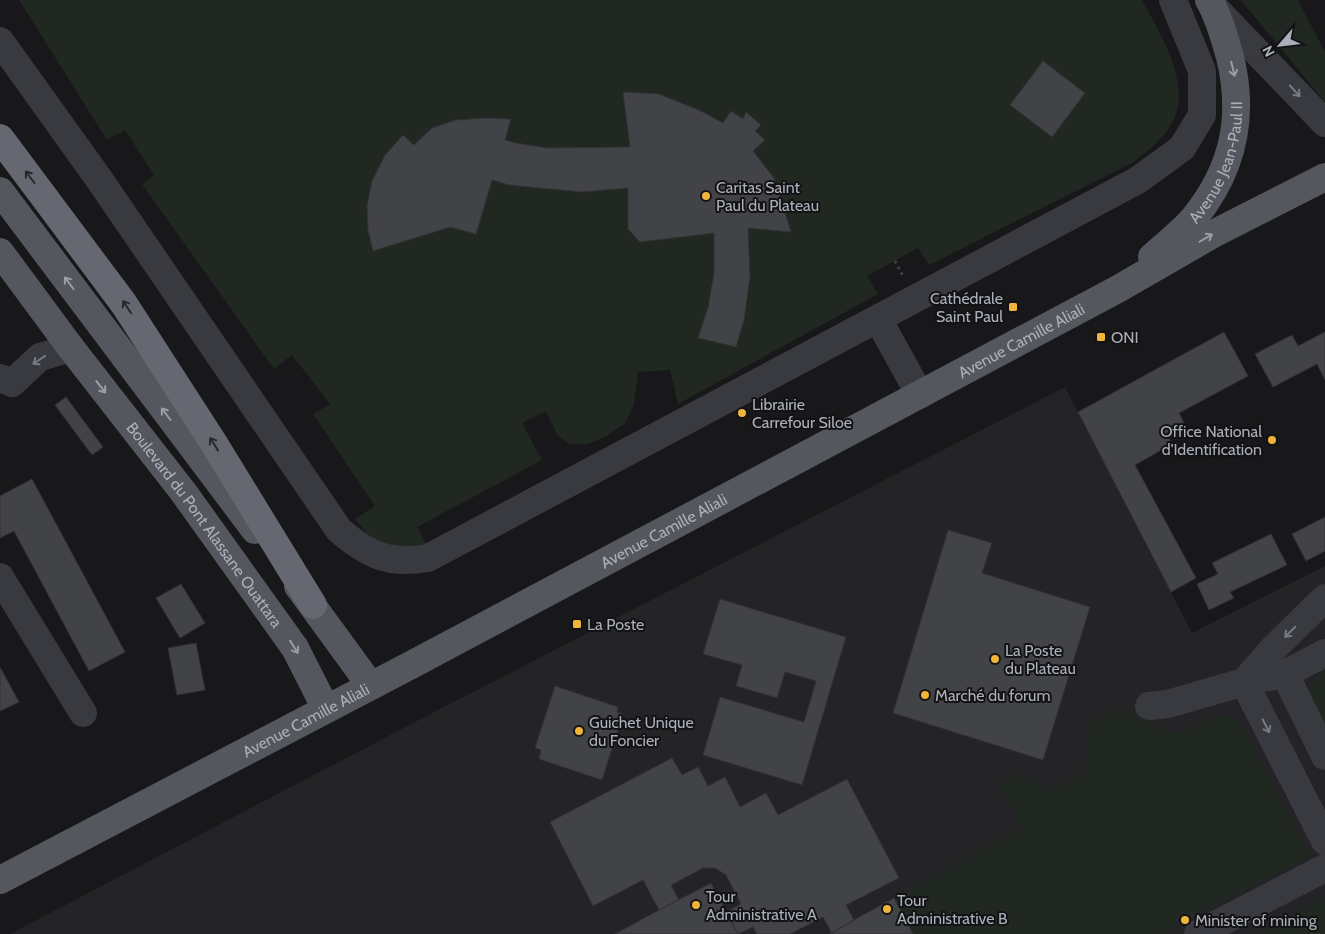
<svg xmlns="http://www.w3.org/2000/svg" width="1325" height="934" font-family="Cabin,sans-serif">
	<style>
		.built { fill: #242427 }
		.green { fill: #202821 }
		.building { fill: #424347; stroke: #323236 }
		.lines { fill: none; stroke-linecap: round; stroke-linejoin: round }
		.path { stroke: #3f4146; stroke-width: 3; stroke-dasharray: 2.5 4; stroke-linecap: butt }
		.minor { stroke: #393a3f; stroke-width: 28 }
		.major { stroke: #55575e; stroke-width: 28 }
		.highway { stroke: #656870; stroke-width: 28 }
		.oneway { stroke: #9a9da8 }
		.oneway2 { stroke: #787a83 }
		.oneway3 { stroke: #28282c }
		.poi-dot { fill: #f0b43b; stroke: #131315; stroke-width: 2 }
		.labels { text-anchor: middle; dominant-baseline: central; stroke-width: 4; stroke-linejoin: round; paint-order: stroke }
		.street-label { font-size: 16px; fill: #abafba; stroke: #131315 }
		.poi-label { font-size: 16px; fill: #abafba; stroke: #131315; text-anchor: start }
	</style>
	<rect width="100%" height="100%" fill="#18181a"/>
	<path class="built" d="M1065 387 1192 633 1325 566V934H10L436 711Z"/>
	<path class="green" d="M19 0H1142C1159 32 1191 81 1174 119 1166 138 1147 151 1132 163L929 265 918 248 867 276 878 294 678 404 670 370 638 372 634 405 625 423 607 436 588 444H570L558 436 546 411 522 423 542 460 417 527 427 545C390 549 378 550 355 519L375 506 313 414 330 404 292 355 274 369 142 184 154 175 125 130 107 140Z
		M1241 0H1298L1325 52V102Z
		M1325 670V729L1308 698 1316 675Z
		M1116 709 1181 735 1217 713 1239 720 1310 857 1161 934H913L894 898 1022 829 998 784 1013 774 1056 790 1086 774 1089 723Z
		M1325 897V934H1255Z"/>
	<path class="building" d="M1043 61 1085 93 1052 137 1010 105Z
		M623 92 659 94 701 111 723 123 731 111 743 119 746 112 761 125 755 131 765 140 753 151 774 178 791 232 748 228 750 276 744 320 736 347 698 338 708 308 714 273V233L640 242 628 229V188L582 192 509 185 492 180 476 234 450 227 373 251 368 230 367 206 372 181 385 155 403 135 414 145 432 128 456 120 486 118 511 119 505 140 516 143 547 148 630 147Z
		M1224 332 1248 376 1179 413 1184 423 1166 433 1172 444 1135 465 1196 578 1171 592 1078 412Z
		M1325 332V380L1317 364 1273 387 1255 354 1292 335 1298 346Z
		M66 397 103 447 92 455 55 405Z
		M32 479 125 652 89 671 14 531 0 538V496Z
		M1325 517V551L1306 561 1292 534Z
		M948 530 992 543 982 573 1090 607 1043 760 893 713Z
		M1271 534 1287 565 1230 592 1234 598 1209 610 1197 584 1218 574 1212 563Z
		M181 584 205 623 180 638 156 598Z
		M720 599 846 637 802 785 703 755 720 697 804 722 816 681 785 672 777 698 736 686 742 665 703 654Z
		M196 643 205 690 177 695 168 648Z
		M0 667 19 702 0 711Z
		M555 686 618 707 617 712 623 714 602 780 539 759 541 750 535 748Z
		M672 758 682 775 698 767 708 786 725 777 740 807 766 793 778 815 847 779 899 878 846 905 854 920 832 933 823 917 790 934H757L753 927 738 934 726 912 741 904 726 875 715 868H703L671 885 679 900 659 910 643 880 593 906 550 822Z
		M711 883 738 934H615L659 910Z
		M894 898 913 934H829L854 920Z"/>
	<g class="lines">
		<path class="path" d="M895 261 903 276"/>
		<path class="minor" d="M1213 6 1325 123
			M0 41 99 179 339 530C368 555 389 565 428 558L1138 180 1182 148 1202 115V71L1173 0
			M878 319 920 395
			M0 378 12 383 40 357 71 348
			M0 577 83 713
			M1285 674 1325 756
			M1244 682 1325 841
			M1244 682 1273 649 1325 598
			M1149 706 1168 704 1244 682 1285 674 1325 653
			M1198 934 1325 868"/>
		<g class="major">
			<path d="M0 191 255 530"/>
			<path id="s1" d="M0 252 71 348 184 493 295 648 326 709"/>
			<path id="s2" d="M1152 257C1166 244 1182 232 1194 218 1233 170 1245 118 1230 57 1225 39 1219 17 1209 0"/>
			<path d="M298 586 371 686"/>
			<path id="s3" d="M0 880 411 665 1118 289 1215 233 1325 177"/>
		</g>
		<path class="highway" d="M0 138 124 304 213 442 313 605"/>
	</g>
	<defs><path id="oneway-shaft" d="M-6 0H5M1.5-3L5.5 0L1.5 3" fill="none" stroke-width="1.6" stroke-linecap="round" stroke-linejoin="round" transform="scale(1.25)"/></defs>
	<g class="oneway">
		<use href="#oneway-shaft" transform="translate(1233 69) rotate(76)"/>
		<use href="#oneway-shaft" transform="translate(1206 238) rotate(-30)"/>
		<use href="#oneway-shaft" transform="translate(69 283) rotate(-127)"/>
		<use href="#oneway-shaft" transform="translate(101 387) rotate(52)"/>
		<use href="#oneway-shaft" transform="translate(166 414) rotate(-127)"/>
		<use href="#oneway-shaft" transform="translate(294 647) rotate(58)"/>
	</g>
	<g class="oneway2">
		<use href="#oneway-shaft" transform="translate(1295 91) rotate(47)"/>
		<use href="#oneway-shaft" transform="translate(39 360) rotate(146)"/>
		<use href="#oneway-shaft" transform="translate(1290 632) rotate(135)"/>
		<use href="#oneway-shaft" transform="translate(1266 726) rotate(63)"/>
	</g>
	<g class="oneway3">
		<use href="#oneway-shaft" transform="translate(30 177) rotate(-127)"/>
		<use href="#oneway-shaft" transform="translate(127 307) rotate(-124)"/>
		<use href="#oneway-shaft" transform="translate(214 444) rotate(-122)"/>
	</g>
	<g class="poi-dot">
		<circle cx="706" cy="196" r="5"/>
		<rect x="1008" y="302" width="10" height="10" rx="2.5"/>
		<rect x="1096" y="332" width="10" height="10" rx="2.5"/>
		<circle cx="742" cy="413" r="5"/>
		<circle cx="1272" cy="440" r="5"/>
		<rect x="572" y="619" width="10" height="10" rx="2.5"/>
		<circle cx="995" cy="659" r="5"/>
		<circle cx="925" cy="695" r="5"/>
		<circle cx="579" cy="731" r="5"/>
		<circle cx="696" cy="905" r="5"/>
		<circle cx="887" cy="909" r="5"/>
		<circle cx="1185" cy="920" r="5"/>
	</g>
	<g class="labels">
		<g class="street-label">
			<text stroke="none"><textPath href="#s2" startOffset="119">Avenue Jean-Paul II</textPath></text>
			<text stroke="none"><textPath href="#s3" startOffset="1155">Avenue Camille Aliali</textPath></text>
			<text stroke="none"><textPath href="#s1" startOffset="341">Boulevard du Pont Alassane Ouattara</textPath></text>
			<text stroke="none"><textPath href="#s3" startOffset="750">Avenue Camille Aliali</textPath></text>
			<text stroke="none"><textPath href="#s3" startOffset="345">Avenue Camille Aliali</textPath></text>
		</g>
		<g class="poi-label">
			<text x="716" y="187">Caritas Saint<tspan x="716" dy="18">Paul du Plateau</tspan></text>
			<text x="1003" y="298" text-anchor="end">Cathédrale<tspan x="1003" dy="18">Saint Paul</tspan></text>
			<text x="1111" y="337">ONI</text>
			<text x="752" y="404">Librairie<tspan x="752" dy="18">Carrefour Siloe</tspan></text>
			<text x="1262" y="431" text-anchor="end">Office National<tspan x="1262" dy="18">d'Identification</tspan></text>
			<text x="587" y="624">La Poste</text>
			<text x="1005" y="650">La Poste<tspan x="1005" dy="18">du Plateau</tspan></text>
			<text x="935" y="695">Marché du forum</text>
			<text x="589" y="722">Guichet Unique<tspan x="589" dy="18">du Foncier</tspan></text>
			<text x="706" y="896">Tour<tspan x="706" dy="18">Administrative A</tspan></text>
			<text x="897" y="900">Tour<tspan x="897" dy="18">Administrative B</tspan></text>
			<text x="1195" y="920">Minister of mining</text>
		</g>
	</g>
	<g transform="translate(1280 45) rotate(242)" stroke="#131315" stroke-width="4" paint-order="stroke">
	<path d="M0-4L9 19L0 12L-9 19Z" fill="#abafba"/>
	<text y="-8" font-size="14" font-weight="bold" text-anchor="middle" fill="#abafba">N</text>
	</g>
</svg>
